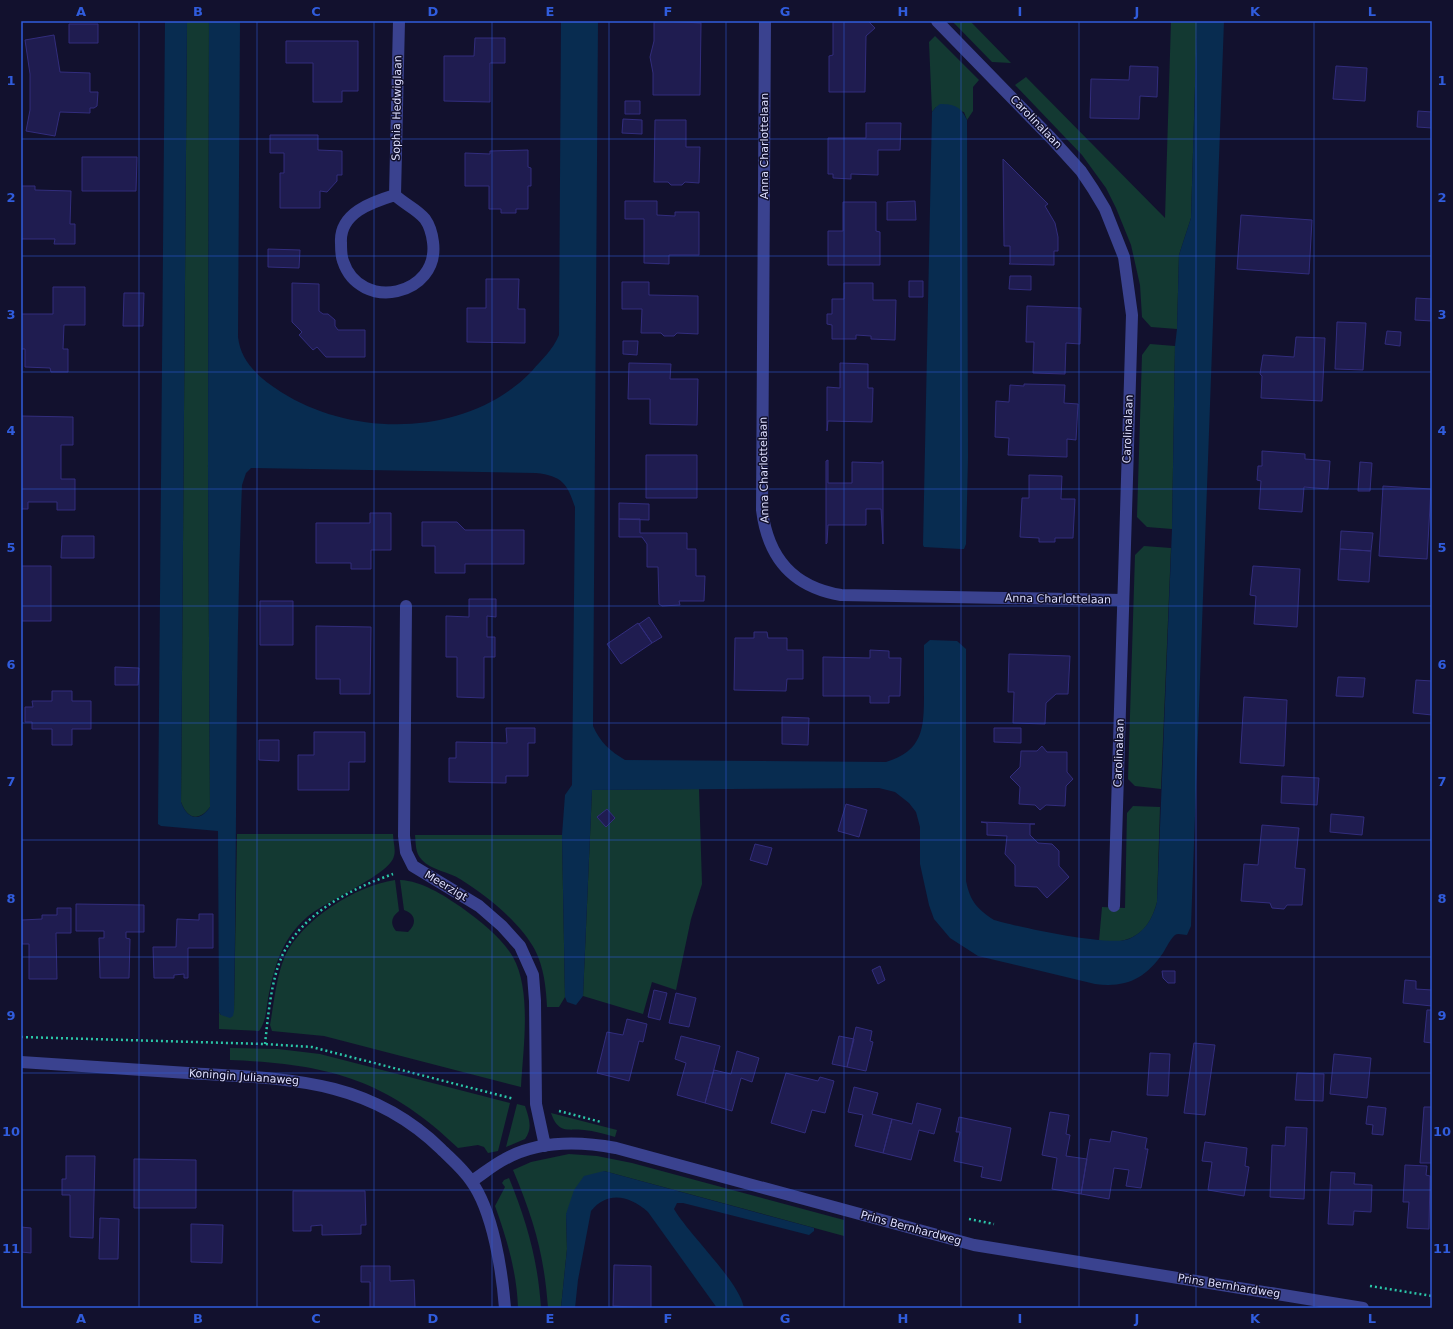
<svg xmlns="http://www.w3.org/2000/svg" width="1453" height="1329" font-family="'DejaVu Sans',sans-serif">
	<style>
		.green { fill: #133932 }
		.water { fill: #082c50 }
		.building { fill: #1f1c50; stroke: #322d7d }
		.lines { fill: none; stroke-linecap: round; stroke-linejoin: round }
		.path { stroke: #2bc6a8; stroke-width: 2.5; stroke-dasharray: 2 3; stroke-linecap: butt }
		.minor { stroke: #3a428f; stroke-width: 12 }
		.grid { fill: none; stroke: #305cdc; stroke-width: 1; stroke-opacity: 0.55 }
		.labels { text-anchor: middle; dominant-baseline: central; stroke-width: 3; stroke-linejoin: round; paint-order: stroke }
		.street-label { font-size: 11px; fill: #dedfff; stroke: #12112e }
		.neatline { fill: none; stroke: #305cdc; stroke-width: 1.5 }
		.grid-label { font-size: 13px; text-anchor: middle; font-weight: bold; fill: #305cdc }
	</style>
	<rect width="100%" height="100%" fill="#12112e"/>
	<path class="green" d="M187 21H209L208 467 210 807C199 822 187 819 181 802Z
		M952 21H970L1011 63 992 62Z
		M1171 21H1197L1191 218 1179 255 1177 329 1151 327 1142 317 1140 285 1131 245 1116 208 1106 188 1082 155 1015 85 1026 77 1165 218Z
		M935 36 979 80 973 87V111L967 120 964 112 936 107 932 112 929 42Z
		M1150 344 1175 346 1172 529 1147 527 1137 517 1142 355Z
		M1144 546 1171 548 1161 789 1135 786 1128 779 1135 555Z
		M699 789 702 884 691 919 676 990 652 982 643 1014 583 996 592 790Z
		M1133 806 1160 807 1157 902C1149 933 1131 945 1099 941L1102 907 1125 908 1127 813Z
		M237 834H393C393 841 396 850 394 856 390 875 323 902 306 918 281 940 274 968 268 999 266 1010 266 1022 259 1031L219 1029V1012L221 1015 234 1011Z
		M415 835H562L565 997 559 1007H547C546 987 544 968 535 950 520 922 487 896 460 879 449 872 431 870 422 860 415 853 416 844 415 835Z
		M395 880 399 911C391 917 390 924 396 931L408 932C417 924 416 914 404 910L400 880C422 881 443 895 461 907 480 921 501 937 513 957 532 991 523 1049 521 1087L324 1036 272 1031 270 1025C274 1003 276 977 285 956 303 919 355 886 395 880Z
		M230 1048 278 1049 320 1054 510 1103 498 1151 488 1153 484 1147 478 1145 458 1148C386 1079 328 1064 230 1060Z
		M517 1104 525 1106C529 1118 533 1128 525 1139L506 1147Z
		M551 1113 617 1130 615 1137C605 1134 594 1131 584 1130 566 1129 558 1133 551 1113Z
		M569 1154 597 1156 632 1163 844 1220V1236L604 1171 566 1214 567 1249 561 1308H548C544 1254 534 1220 513 1170L531 1162Z
		M509 1178C527 1222 538 1261 541 1308H518C517 1273 507 1239 495 1206L505 1187 502 1183 504 1180Z"/>
	<path class="water" d="M165 21H187L181 802C187 819 199 823 210 807L208 467 209 21H240L238 337C241 363 260 378 281 392 355 439 469 437 532 371 542 359 553 350 559 335L561 21H598L593 726C600 742 610 751 625 760L886 762C923 751 924 728 924 695 924 678 924 662 924 645L930 640 957 641 966 649V881C970 901 977 909 994 920 1018 927 1109 947 1129 939 1145 932 1153 918 1157 902L1172 529 1175 346 1177 329 1179 255 1191 218 1197 21H1224L1191 926 1187 935C1183 935 1178 933 1175 935 1171 938 1166 948 1163 953 1145 979 1126 988 1095 984L978 956 950 938 934 919 929 905 920 864V827L916 812 909 803 895 792 879 788 592 790 583 996 576 1005 567 1002 565 997 562 835 565 795 572 785 575 507C567 483 562 476 536 473L251 468 246 473 242 485C235 660 237 836 234 1011L233 1016 230 1018 221 1015 219 1012 218 831 161 826 158 824Z
		M940 104C955 104 961 107 967 120L968 457 966 544 964 549H961L924 547 923 545 932 112 936 107Z
		M604 1171 814 1228V1231L809 1235 683 1203H677L674 1209C690 1236 739 1281 744 1308H717L648 1212C630 1196 608 1190 591 1211L578 1280 575 1308H561L567 1249 566 1214 574 1190 584 1176Z"/>
	<path class="building" d="M663 21 701 23 700 95H653V73L650 57 654 41V22Z
		M868 21 875 28 866 36 865 92H829V56L833 55V22Z
		M69 24H98V43H69Z
		M54 35 60 72 90 73V92H98L97 106 94 108H90V113L60 112 55 136 26 131 30 110V74L25 40Z
		M475 38H505V63H490V102L444 101V56H474Z
		M286 41H358V91H342V102H313V63H286Z
		M1130 66 1158 67 1157 97 1140 96 1139 119 1090 118 1091 79 1129 80Z
		M1336 66 1367 68 1365 101 1333 99Z
		M625 101H640V114H625Z
		M1418 111 1432 112V128L1417 127Z
		M623 119 642 120V134L622 133Z
		M655 120H686V147H700L699 183 685 182 682 185H671L668 182H654Z
		M866 123H901L900 150H878V175L851 174V179L833 178V174H828V138H866Z
		M270 135H318V150L342 151V175H337V181L327 192 320 191V208H280V173H284V153H270Z
		M528 150V167L531 168V186H528V209H516V213H501V209H489V186H465V153L490 154V151Z
		M82 157H137L136 191H82Z
		M1003 159 1048 204 1045 206 1055 223 1058 237V251H1054V265L1009 264 1010 263V246H1004Z
		M21 186H35V190L71 191 70 224H75V244H54L55 239H21Z
		M625 201H657V215L675 216V212H699V255H669V264L644 263V219H625Z
		M915 201 916 220H887V202Z
		M843 202H876V231L880 232V265H828V231H843Z
		M1241 215 1312 220 1309 274 1237 269Z
		M268 249 300 250 299 268 268 267Z
		M1010 276H1031V290L1009 289Z
		M486 279H519L518 309H525V343L467 342V308H486Z
		M909 281H923V297H909Z
		M622 282H649V295L698 296V334L677 333 674 336H664L661 333H641L642 309H622Z
		M292 283 319 284V311L323 314H328L335 320V326L338 330H365V357H326L317 347 313 350 299 335 302 332 292 322Z
		M844 283H873V300H896L895 340 871 339V336L856 335V339H832V325L827 324V314H832V299H844Z
		M53 287H85V325H64L63 349H68V372H51L50 368 25 367V349H21V314H53Z
		M124 293H144L143 326H123Z
		M1416 298 1432 299V321L1415 320Z
		M1027 306 1081 308 1080 344 1066 343 1065 374 1033 373 1034 342H1026Z
		M1337 322 1366 323 1363 370 1335 369Z
		M1387 331 1401 332 1400 346 1385 344Z
		M1296 337 1325 338 1322 401 1261 398 1262 376 1260 374 1263 355 1294 357Z
		M623 341H638L637 355 623 354Z
		M629 363 671 364 670 379H698L697 425 650 424V399H628Z
		M840 363 868 364V388H873L872 422 828 421 827 431V387L840 388Z
		M1024 384 1065 385 1064 403 1078 404 1076 440 1067 439V457L1008 455 1009 438 995 437 996 401 1009 402 1010 385 1024 386Z
		M21 416 73 417V445H61V479H75V510H57V502H28V509H21Z
		M1262 451 1305 454V459L1330 461 1328 489 1304 487 1302 512 1259 509 1261 481 1257 480 1258 466H1262Z
		M646 455H697V498H646Z
		M828 460V483H852V462L882 463V461H883V544L881 509H866V525H828L827 543 826 544V461Z
		M1360 462 1372 463 1370 491H1358Z
		M1029 475 1062 476 1061 499H1075L1073 538H1055V542H1039V538L1020 537 1022 498H1029Z
		M1383 486 1431 489 1427 559 1379 556Z
		M619 503 649 504V520L619 519Z
		M370 513H391V550H371V569H351V563H316V523H370Z
		M619 519H640V533H687V549H696V576H705L704 601H679L680 605 662 606 659 604 658 567H647V544L642 537H619Z
		M422 522H457L465 530H524V564H465V573H435V546H422Z
		M1341 531 1373 533 1371 551 1340 549Z
		M62 536H94V558H61Z
		M1340 549 1371 551 1369 582 1338 580Z
		M21 566H51V621H21Z
		M1253 566 1300 569 1297 627 1254 624 1256 596 1250 595Z
		M469 599H496V617L487 616V637H495V657H484V698L457 697V657H446V616L469 617Z
		M260 601H293V645H260Z
		M649 617 662 637 652 643 639 624Z
		M638 623 652 643 621 664 607 644Z
		M316 626 371 627 370 694H340V679H316Z
		M754 632H767L768 638H787V650H803V679H787L786 691 734 690 735 638H754Z
		M870 650 889 651V658H901L900 696H889V703H870V696H823V657L870 658Z
		M1009 654 1070 656 1068 694H1056L1046 703 1045 724 1013 723 1014 692H1008Z
		M115 667 139 668 138 685H115Z
		M1338 677 1365 678 1363 697 1336 696Z
		M1416 680 1432 681V715L1413 713Z
		M52 691H72V701H91V729H72V745H52V729H32V722H25V707H33L32 701H52Z
		M1244 697 1287 700 1284 766 1240 763Z
		M782 717 809 718 808 745 782 744Z
		M506 728H535V743H528V776H506V783L449 782V758H456V742L507 743Z
		M994 728H1021V743L994 742Z
		M314 732H365V762H349V790H298V755H314Z
		M259 740H279V761L259 760Z
		M1042 746 1047 752H1067V772L1073 779 1066 786 1065 806 1046 805 1040 810 1035 805 1019 804 1020 787 1010 777 1020 767 1021 751H1037Z
		M1282 776 1319 778 1317 805 1281 803Z
		M846 804 867 810 859 837 838 831Z
		M607 809 615 818 606 827 597 817Z
		M1331 814 1364 817 1362 835 1330 832Z
		M981 822 1035 824H1030V835L1038 843 1052 844 1059 851V866L1069 877 1047 898 1037 887 1015 886V865L1005 854 1007 836 987 835V823Z
		M1262 825 1299 828 1295 868 1305 869 1302 905H1287L1284 909 1272 908 1270 903 1241 901 1244 864 1258 865Z
		M755 844 772 848 767 865 750 860Z
		M76 904 144 905V932H126V938L130 939 129 978H100L99 938H104V931H76Z
		M57 908H71V933H56L57 979H29V944H22V920L42 919V915H57Z
		M199 914H213V948H188V978H184V974L174 975V978H154L153 947H176L177 919 199 920Z
		M880 966 885 980 878 984 872 970Z
		M1162 971H1175V983H1168L1163 978Z
		M1405 980 1416 981V989L1432 990V1006L1403 1003Z
		M654 990 667 993 660 1020 648 1017Z
		M676 993 696 998 689 1027 669 1023Z
		M1427 1010H1432V1043L1424 1042Z
		M627 1019 647 1024 643 1042 639 1041 629 1081 597 1073 607 1032 623 1035Z
		M856 1027 872 1031 870 1041 873 1042 866 1071 847 1067Z
		M681 1036 720 1046 705 1103 677 1095 686 1063 675 1059Z
		M839 1036 854 1039 847 1067 832 1064Z
		M1194 1043 1215 1045 1205 1115 1184 1113Z
		M737 1051 759 1058 752 1082 741 1078 732 1111 705 1103 714 1070 731 1074Z
		M1150 1053 1170 1054 1168 1096 1147 1095Z
		M1334 1054 1371 1058 1367 1098 1330 1094Z
		M786 1073 818 1081 820 1077 834 1081 825 1113 812 1110 805 1133 771 1123Z
		M1297 1073 1324 1074 1323 1101 1295 1100Z
		M854 1087 878 1093 872 1114 892 1119 883 1153 855 1146 863 1115 848 1112Z
		M917 1103 941 1109 934 1134 919 1130 911 1160 883 1153 892 1119 912 1124Z
		M1368 1106 1386 1108 1383 1135 1372 1134 1373 1125 1366 1124Z
		M1424 1107H1432V1163H1420Z
		M1050 1112 1069 1115 1066 1134 1070 1135 1066 1156 1087 1159 1081 1194 1052 1189 1057 1158 1042 1155Z
		M959 1117 1011 1128 1001 1181 981 1177 983 1167 954 1161 960 1132H956Z
		M1286 1127 1307 1128 1304 1199 1270 1197 1272 1145 1285 1146Z
		M1112 1131 1147 1138 1145 1149H1148L1141 1188 1126 1186 1129 1170 1114 1168 1109 1199 1081 1194 1090 1139 1110 1142Z
		M1205 1142 1247 1148 1245 1166 1249 1167 1244 1196 1208 1190 1212 1162 1202 1161Z
		M66 1156H95L93 1238 70 1237V1195H62V1179H66Z
		M134 1159 196 1160V1208H134Z
		M1405 1165 1427 1166 1426 1175 1430 1176 1429 1229 1407 1228 1409 1202H1403Z
		M1331 1172 1355 1173 1354 1184 1372 1185 1371 1212 1354 1211 1353 1225 1328 1224Z
		M293 1191H365L366 1225H361V1234L322 1235V1225L311 1226V1231H293Z
		M100 1218 119 1219 118 1259H99Z
		M191 1224 223 1225 222 1263 191 1262Z
		M21 1227 31 1228V1253L21 1252Z
		M614 1265 651 1266V1308L613 1306Z
		M361 1266H390V1281L414 1280 415 1308H370V1282H361Z"/>
	<g class="lines">
		<path class="path" d="M21 1037 265 1044 312 1047 514 1099
			M265 1044C268 1017 271 979 283 954 304 912 351 889 393 874
			M559 1111 601 1122
			M969 1219 994 1224
			M1370 1286 1432 1296"/>
		<path class="minor" d="M765 21 762 510C768 558 793 587 841 595L1123 600
			M937 21 1051 138 1081 171 1093 189 1105 209 1124 257 1132 315 1114 906
			M395 195C404 204 417 209 425 219 430 226 432 234 433 242 440 296 360 313 343 261 341 256 341 249 341 243 339 213 372 202 395 195Z
			M395 195 399 21
			M406 606 404 836 406 852 413 866 479 906 502 926 520 946 533 975 535 1001 536 1104 545 1146
			M21 1062C77 1066 132 1069 188 1073 284 1079 367 1077 441 1149 451 1159 463 1169 471 1181 493 1211 502 1271 505 1308
			M472 1181C483 1174 493 1165 505 1159 539 1140 579 1141 616 1148L974 1245 1363 1308"/>
	</g>
	<path class="grid" d="M139 21V1308M257 21V1308M374 21V1308M492 21V1308M609 21V1308M726 21V1308M844 21V1308M961 21V1308M1079 21V1308M1196 21V1308M1314 21V1308M21 139H1432M21 256H1432M21 372H1432M21 489H1432M21 606H1432M21 723H1432M21 840H1432M21 957H1432M21 1073H1432M21 1190H1432"/>
	<g class="labels">
		<g class="street-label">
			<text transform="translate(397 108) rotate(-89)">Sophia Hedwiglaan</text>
			<text transform="translate(1036 122) rotate(46)">Carolinalaan</text>
			<text transform="translate(764 146) rotate(-90)">Anna Charlottelaan</text>
			<text transform="translate(1128 429) rotate(-88)">Carolinalaan</text>
			<text transform="translate(764 470) rotate(-91)">Anna Charlottelaan</text>
			<text transform="translate(1058 599) rotate(1)">Anna Charlottelaan</text>
			<text transform="translate(1119 753) rotate(-88)">Carolinalaan</text>
			<text transform="translate(446 886) rotate(31)">Meerzigt</text>
			<text transform="translate(244 1077) rotate(4)">Koningin Julianaweg</text>
			<text transform="translate(911 1228) rotate(15)">Prins Bernhardweg</text>
			<text transform="translate(1229 1286) rotate(9)">Prins Bernhardweg</text>
		</g>
	</g>
	<rect width="1453" height="1329" fill="none" stroke="#12112e" stroke-width="44"/>
	<rect x="22" y="22" width="1409" height="1285" class="neatline"/>
	<g class="grid-label">
		<text x="81" y="16">A</text>
		<text x="198" y="16">B</text>
		<text x="316" y="16">C</text>
		<text x="433" y="16">D</text>
		<text x="550" y="16">E</text>
		<text x="668" y="16">F</text>
		<text x="785" y="16">G</text>
		<text x="903" y="16">H</text>
		<text x="1020" y="16">I</text>
		<text x="1137" y="16">J</text>
		<text x="1255" y="16">K</text>
		<text x="1372" y="16">L</text>
		<text x="11" y="85">1</text>
		<text x="1442" y="85">1</text>
		<text x="11" y="202">2</text>
		<text x="1442" y="202">2</text>
		<text x="11" y="319">3</text>
		<text x="1442" y="319">3</text>
		<text x="11" y="435">4</text>
		<text x="1442" y="435">4</text>
		<text x="11" y="552">5</text>
		<text x="1442" y="552">5</text>
		<text x="11" y="669">6</text>
		<text x="1442" y="669">6</text>
		<text x="11" y="786">7</text>
		<text x="1442" y="786">7</text>
		<text x="11" y="903">8</text>
		<text x="1442" y="903">8</text>
		<text x="11" y="1020">9</text>
		<text x="1442" y="1020">9</text>
		<text x="11" y="1136">10</text>
		<text x="1442" y="1136">10</text>
		<text x="11" y="1253">11</text>
		<text x="1442" y="1253">11</text>
		<text x="81" y="1323">A</text>
		<text x="198" y="1323">B</text>
		<text x="316" y="1323">C</text>
		<text x="433" y="1323">D</text>
		<text x="550" y="1323">E</text>
		<text x="668" y="1323">F</text>
		<text x="785" y="1323">G</text>
		<text x="903" y="1323">H</text>
		<text x="1020" y="1323">I</text>
		<text x="1137" y="1323">J</text>
		<text x="1255" y="1323">K</text>
		<text x="1372" y="1323">L</text>
	</g>
</svg>
